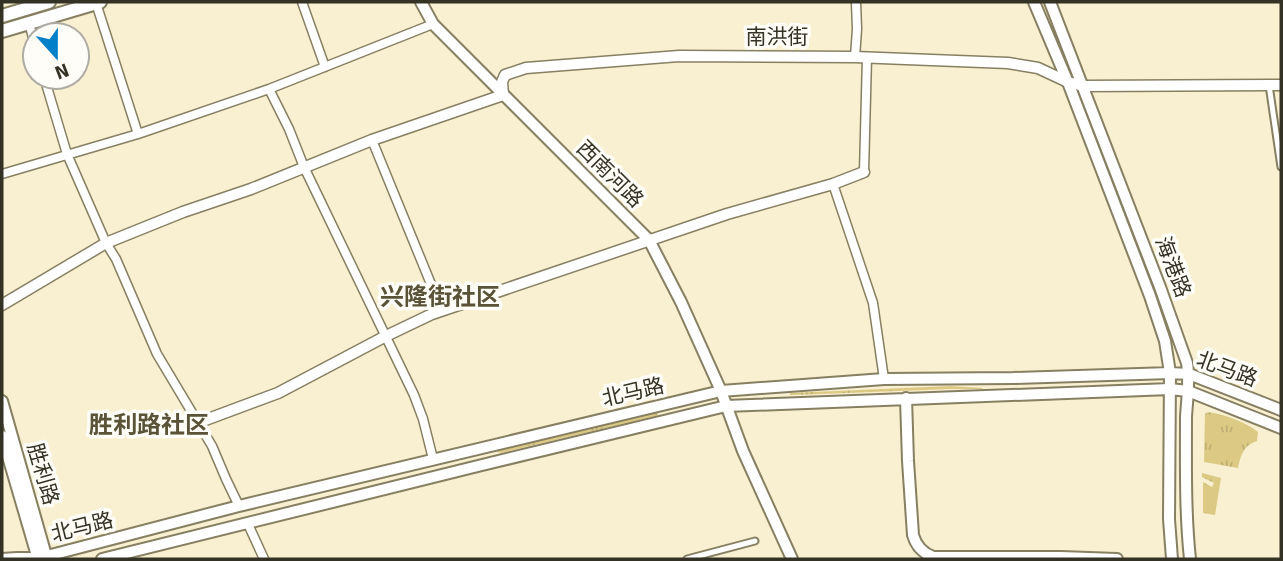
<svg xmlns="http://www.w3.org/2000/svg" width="1283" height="561" font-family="Signika,'Noto Sans SC',sans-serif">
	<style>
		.grass { fill: url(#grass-tufts) }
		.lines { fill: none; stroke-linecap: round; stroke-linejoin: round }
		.pedestrian-casing { stroke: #877f62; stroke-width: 9 }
		.minor-casing { stroke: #877f62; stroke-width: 11 }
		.tertiary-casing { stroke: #877f62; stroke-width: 13 }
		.secondary-casing { stroke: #877f62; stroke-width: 14 }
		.primary-casing { stroke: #877f62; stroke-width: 16 }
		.pedestrian { stroke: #fff; stroke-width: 5 }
		.minor { stroke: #fff; stroke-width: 8 }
		.tertiary { stroke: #fff; stroke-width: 10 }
		.secondary { stroke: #fff; stroke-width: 10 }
		.primary { stroke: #fff; stroke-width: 12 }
		.labels { text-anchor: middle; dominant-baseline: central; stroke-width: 7; stroke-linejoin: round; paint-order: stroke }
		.street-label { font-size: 21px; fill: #343125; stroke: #fffdf7 }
		.quarter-label { font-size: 24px; font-weight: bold; fill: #5a5338; stroke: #fffdf7 }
	</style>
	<defs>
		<pattern id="grass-tufts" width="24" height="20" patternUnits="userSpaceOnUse" patternTransform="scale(1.75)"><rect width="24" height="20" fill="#dcca84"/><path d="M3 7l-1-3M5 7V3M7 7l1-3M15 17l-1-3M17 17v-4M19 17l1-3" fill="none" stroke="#bdae72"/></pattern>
	</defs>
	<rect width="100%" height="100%" fill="#f8f0d0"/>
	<path class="grass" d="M950 386 983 388 982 389H950L793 395H790V393Z
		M657 411 658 415 656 416 501 453 497 452 498 449Z
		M1208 412C1223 414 1246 422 1258 432L1257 441C1243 446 1241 455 1238 468L1204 462 1205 414Z
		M1202 473 1221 478 1215 515 1203 513V482L1212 487 1214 483 1202 477Z"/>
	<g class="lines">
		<g class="pedestrian-casing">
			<path id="pedestrian" d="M1269 85 1281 167
				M687 559 755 541"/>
		</g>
		<g class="minor-casing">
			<path id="minor" d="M302 2 325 67
				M96 3 138 134
				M29 23 35 45
				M855 57 857 29 856 2
				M44 77 67 154 106 243 116 259 157 354 212 446 226 479 239 506
				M269 89 289 129 304 167 414 395 423 419 433 459
				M372 140 442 311
				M864 172 867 57
				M2 174 138 134 269 89 433 24
				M833 184 873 303 884 379
				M248 524 264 559"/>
		</g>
		<g class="tertiary-casing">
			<path id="tertiary" d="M2 305 106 243 183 212 251 189 372 140 503 95 502 82 505 75 526 68 679 56 855 57 1008 63 1038 68 1068 82 1083 86 1281 85
				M200 422 278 393 386 336 432 314 727 214 833 184 864 172"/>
		</g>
		<g class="secondary-casing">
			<path id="secondary" d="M421 2 433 24 649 240 681 302 721 391 743 451 792 559
				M1034 2 1069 85 1150 296 1165 341 1170 373 1169 519 1172 559
				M1050 2 1160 287 1187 363C1190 381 1187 399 1186 417 1186 465 1185 512 1190 559
				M906 398 908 461 913 535C916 546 923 553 933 557H1061L1117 559
				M2 401 47 559
				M2 436 38 559
				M2 559 47 556 239 506 721 391 884 379 1013 378 1170 373 1189 374 1281 410
				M102 559 482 465 726 406 1170 389 1188 391 1281 428"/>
		</g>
		<g class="primary-casing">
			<path id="primary" d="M2 16 49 2
				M2 31 100 2"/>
		</g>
		<use href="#pedestrian" class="pedestrian"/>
		<use href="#minor" class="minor"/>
		<use href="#tertiary" class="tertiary"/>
		<use href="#secondary" class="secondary"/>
		<use href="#primary" class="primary"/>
	</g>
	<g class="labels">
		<g class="street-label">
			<text x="777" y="37">南洪街</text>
			<text transform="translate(610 174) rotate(45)">西南河路</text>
			<text transform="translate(1173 267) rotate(69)">海港路</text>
			<text transform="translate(1227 369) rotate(20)">北马路</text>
			<text transform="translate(633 392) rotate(-13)">北马路</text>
			<text transform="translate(43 474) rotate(74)">胜利路</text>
			<text transform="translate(82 527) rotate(-14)">北马路</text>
		</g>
		<g class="quarter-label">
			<text x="440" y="297">兴隆街社区</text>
			<text x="149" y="425">胜利路社区</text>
		</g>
	</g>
	<rect width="1283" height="561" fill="none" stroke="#343125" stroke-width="7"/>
	<g transform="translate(56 56) rotate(159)"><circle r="33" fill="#fffdf7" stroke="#aeaba3" stroke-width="2"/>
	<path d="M0-5L12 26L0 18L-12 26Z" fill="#0080c8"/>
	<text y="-10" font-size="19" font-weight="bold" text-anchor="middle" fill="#343125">N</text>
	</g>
</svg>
